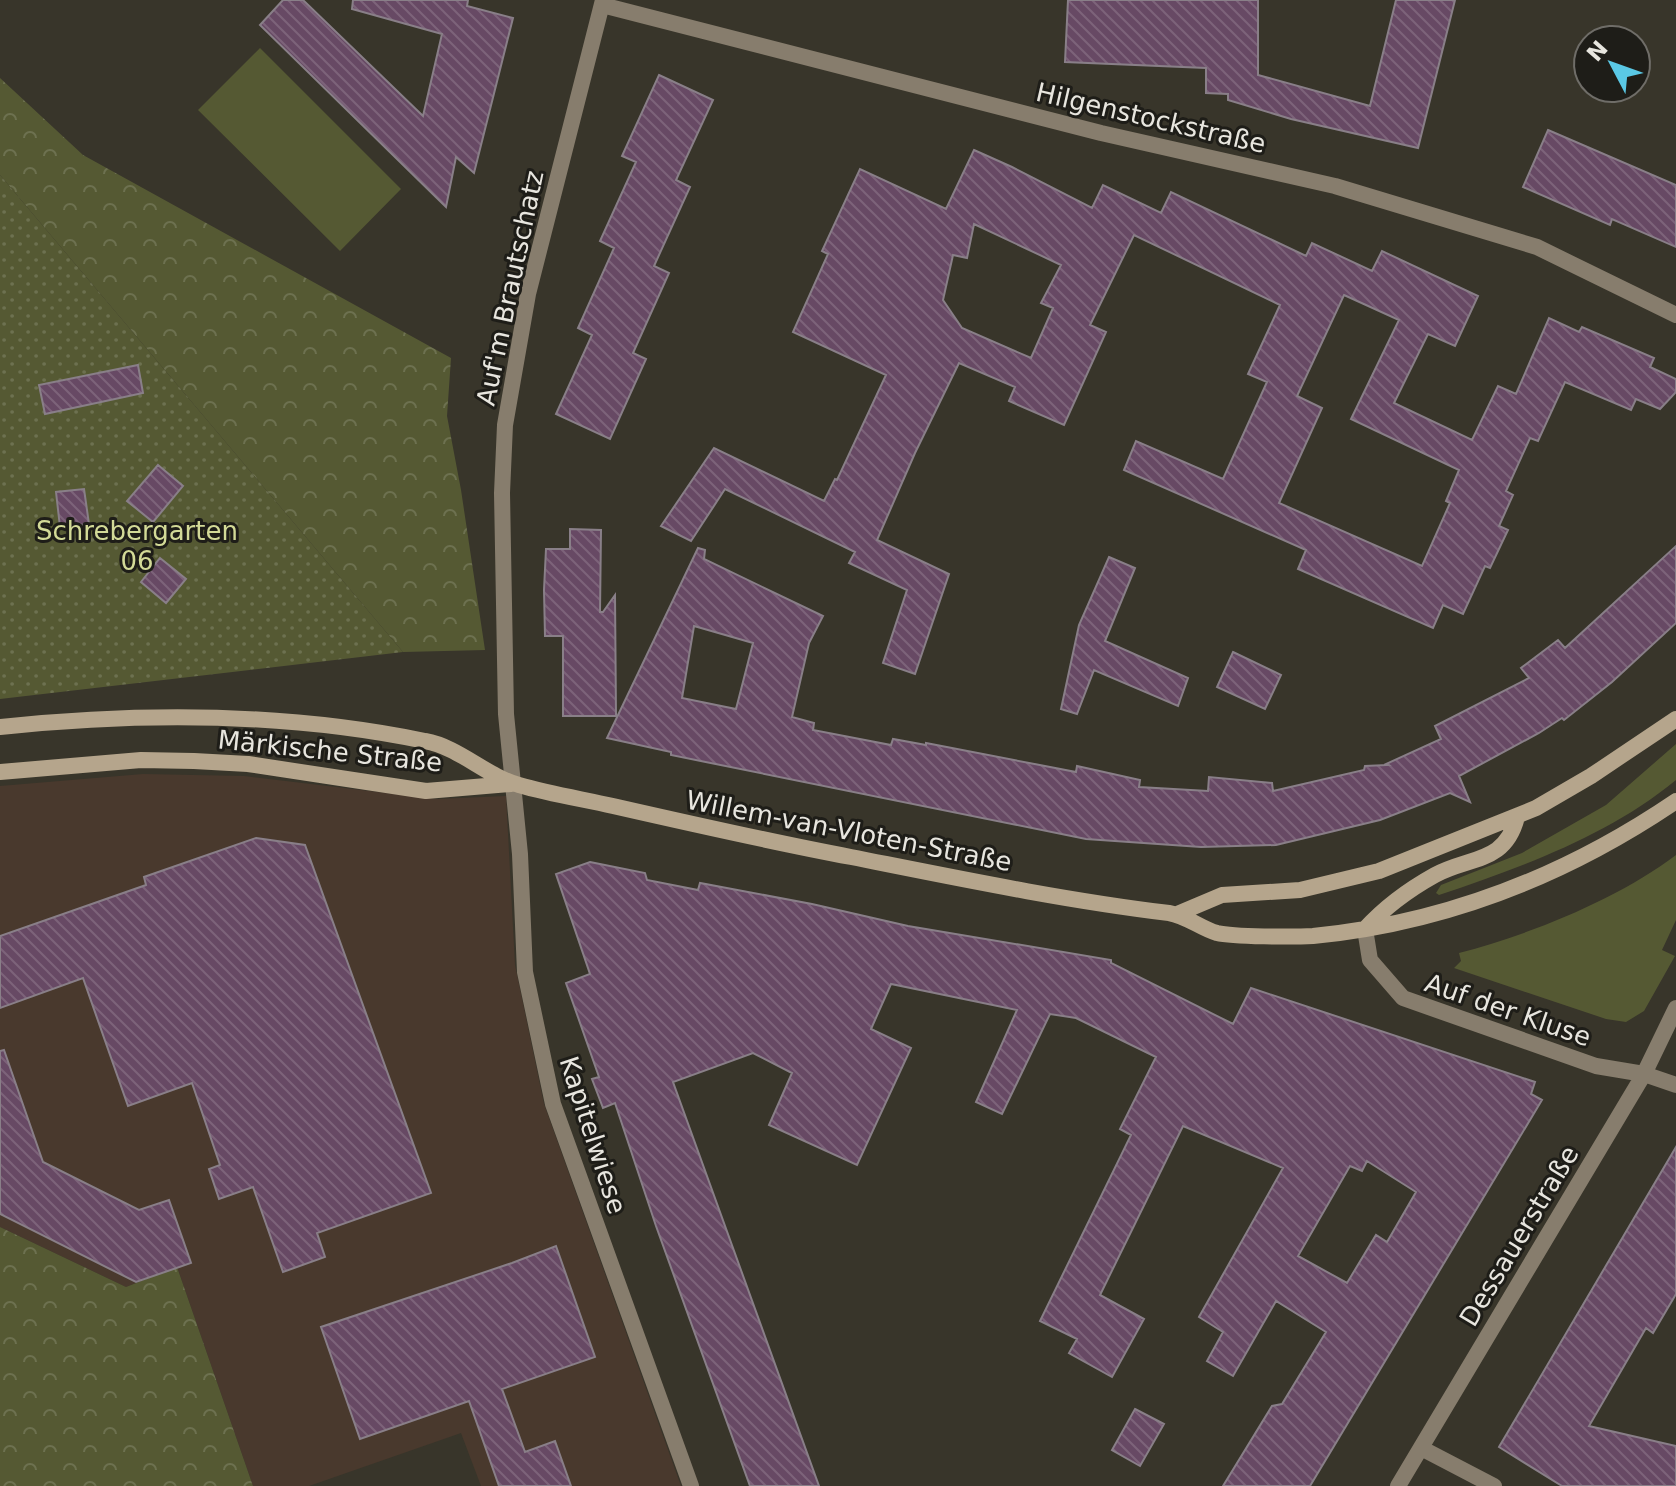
<svg xmlns="http://www.w3.org/2000/svg" width="1676" height="1486" font-family="'DejaVu Sans',sans-serif">
	<style>
		.commercial { fill: #49392d }
		.grass { fill: #555933 }
		.forest { fill: url(#forest-crowns) }
		.garden { fill: url(#garden-dots) }
		.building { fill: url(#building-back-hatch); stroke: #897f88; stroke-width: 2; fill-rule: evenodd }
		.lines { fill: none; stroke-linecap: round; stroke-linejoin: round }
		.street { stroke: #877d6d; stroke-width: 16 }
		.secondary { stroke: #b5a58c; stroke-width: 16 }
		.labels { text-anchor: middle; dominant-baseline: central; stroke-width: 6; stroke-linejoin: round; paint-order: stroke }
		.street-label { font-size: 26px; fill: #e8e6df; stroke: #1e1d18 }
		.park-label { font-size: 26px; fill: #d3da97; stroke: #1e1d18 }
	</style>
	<defs>
		<pattern id="forest-crowns" width="20" height="18" patternUnits="userSpaceOnUse" patternTransform="scale(2)"><rect width="20" height="18" fill="#555933"/><path d="M2 6a3 3 0 1 1 6 0M12 15a3 3 0 1 1 6 0" fill="none" stroke="#6d7150"/></pattern>
		<pattern id="garden-dots" width="8" height="8" patternUnits="userSpaceOnUse" patternTransform="scale(2)"><rect width="8" height="8" fill="#555933"/><path d="M2 2h.1M6 6h.1" fill="none" stroke="#6d7150" stroke-width="1.8" stroke-linecap="round"/></pattern>
		<pattern id="building-back-hatch" width="6" height="6" patternUnits="userSpaceOnUse" patternTransform="scale(2)"><rect width="6" height="6" fill="#674964"/><path d="M-1 5l2 2M0 0l6 6M5-1l2 2" fill="none" stroke="#7d637a"/></pattern>
	</defs>
	<rect width="100%" height="100%" fill="#38352a"/>
	<path class="commercial" d="M143 774 244 776 437 799 506 796 515 965 544 1104 681 1486H481L461 1433 309 1486H253L177 1267 126 1287 0 1227V786Z"/>
	<path class="grass" d="M260 48 401 189 340 251 198 110Z
		M1676 744V780C1608 836 1522 867 1439 895L1436 893 1441 885 1522 853 1606 805Z
		M1676 855V920L1662 950 1675 956 1644 1011 1626 1022 1606 1019 1454 968 1461 961 1459 953C1529 935 1618 899 1676 855Z"/>
	<path class="forest" d="M0 78 83 155 451 358 447 416 461 490 485 650 403 652 0 175Z
		M0 1227 126 1287 177 1267 253 1486H0Z"/>
	<path class="garden" d="M0 175 403 652 0 699Z"/>
	<path class="building" d="M283 0H303L423 116 442 34 352 9 353 0H468L467 6 513 18 474 173 456 157 446 207 260 25Z
		M1068 0H1258V75L1370 106 1396 0H1455L1418 148 1291 119 1228 100V94L1206 93V68L1065 62Z
		M659 75 713 100 676 180 690 187 654 266 669 273 633 353 646 359 610 439 556 414 592 335 578 328 614 248 600 241 636 162 622 156Z
		M1548 130 1676 185V247L1612 219 1610 225 1523 187Z
		M974 150 1012 167 1092 208 1103 185 1161 213 1171 192 1306 256 1312 243 1372 271 1382 251 1478 296 1455 346 1428 334 1394 403 1472 440 1498 386 1516 394 1549 318 1579 332 1582 327 1654 358 1650 367 1676 379V392L1660 409 1636 399 1631 410 1565 382 1538 441 1530 438 1506 491 1513 495 1499 526 1508 530 1490 568 1485 566 1463 614 1443 605 1433 628 1298 569 1306 550 1124 470 1136 441 1223 479 1267 382 1248 374 1280 305 1134 235 1090 325 1106 332 1064 425 1009 401 1015 387 959 363 915 453 877 540 949 574 915 674 883 663 907 590 849 563 855 552 725 489 691 541 661 526 714 448 824 501 835 479 837 480 886 375 793 332 828 254 822 251 860 169 946 209ZM974 224 1061 265 1041 303 1053 308 1031 358 962 328 943 300 953 255 967 258ZM1344 295 1399 320 1351 419 1459 470 1446 501 1450 503 1422 566 1279 503 1322 408 1297 396Z
		M138 365 143 393 45 414 39 385Z
		M158 465 183 486 153 522 127 501Z
		M84 489 89 524 60 527 56 492Z
		M570 529 601 530 600 612H603L615 595 616 716H563V636H545L544 590 546 549H570Z
		M1676 546V623L1612 682 1564 720 1562 718 1539 733 1459 776 1470 802 1450 793 1380 820 1276 845 1201 847 1086 839 671 755V752L607 738 698 548 705 550 704 559 823 616 809 643 792 717 814 723 813 730 891 745 893 739 926 745V743L1076 772 1077 766 1140 780 1139 787 1208 791 1209 777 1272 783 1273 791 1364 770 1365 766 1388 765 1386 764 1441 739 1435 726 1529 678 1521 668 1558 640 1565 648ZM694 626 753 643 736 709 682 698Z
		M1109 557 1135 568 1105 641 1188 678 1178 706 1094 670 1077 714 1061 709 1079 625Z
		M160 558 186 579 166 603 141 582Z
		M1233 652 1281 675 1265 709 1217 687Z
		M256 838 305 845 431 1193 317 1233 325 1257 283 1272 253 1187 219 1199 209 1169 220 1165 192 1083 128 1106 83 978 0 1008V936L146 885 144 877Z
		M590 862 645 873 647 880 698 890 700 883 812 904 908 926 1111 960V963L1233 1024 1251 988 1535 1082 1531 1094 1542 1100 1310 1486H1223L1272 1406 1282 1404 1326 1332 1276 1301 1233 1376 1207 1361 1223 1332 1199 1317 1283 1168 1183 1126 1100 1295 1144 1319 1112 1377 1069 1353 1077 1339 1040 1321 1131 1135 1120 1129 1156 1057 1076 1018 1050 1014 1002 1114 976 1102 1017 1010 891 984 871 1029 911 1048 857 1165 769 1125 792 1073 753 1053 673 1082 819 1486H750L656 1226 615 1103 603 1108 592 1079 599 1077 566 983 590 974 556 874ZM1367 1161 1416 1192 1387 1242 1376 1235 1347 1283 1298 1256 1350 1166 1362 1171Z
		M4 1050 43 1162 139 1210 169 1200 191 1263 136 1282 0 1214V1051Z
		M1676 1147V1294L1653 1333 1646 1328 1589 1426 1676 1446V1486H1562L1499 1447Z
		M556 1246 595 1357 502 1389 525 1452 555 1441 571 1486H499L469 1401 360 1439 321 1327 512 1263Z
		M1135 1409 1164 1424 1140 1466 1112 1450Z"/>
	<g class="lines">
		<path class="street" d="M603 0 528 294 505 425 502 493 506 714 520 854 525 972 553 1104 691 1486
			M602 5 1101 133 1335 186 1537 247 1676 315
			M1365 929 1370 960 1403 998 1596 1066 1644 1074 1676 1085
			M1421 1448 1494 1486
			M1398 1486 1644 1074 1676 1008"/>
		<path class="secondary" d="M0 727C142 712 285 712 425 741 459 747 486 776 519 785 550 794 582 799 613 806 692 824 771 842 851 857 957 878 1062 900 1169 913 1187 916 1200 928 1217 933 1233 937 1295 937 1313 936 1445 923 1567 875 1676 801
			M0 772 141 760 194 761 248 764 426 791 511 784
			M1177 914 1222 895 1300 890 1379 871 1536 808 1591 776 1676 719
			M1365 929C1385 907 1408 890 1435 875 1470 856 1505 864 1517 817"/>
	</g>
	<g class="labels">
		<g class="street-label">
			<text transform="translate(1151 118) rotate(13)">Hilgenstockstraße</text>
			<text transform="translate(510 288) rotate(-78)">Auf'm Brautschatz</text>
			<text transform="translate(330 751) rotate(6)">Märkische Straße</text>
			<text transform="translate(849 831) rotate(11)">Willem-van-Vloten-Straße</text>
			<text transform="translate(1508 1010) rotate(19)">Auf der Kluse</text>
			<text transform="translate(593 1135) rotate(72)">Kapitelwiese</text>
			<text transform="translate(1519 1236) rotate(-59)">Dessauerstraße</text>
		</g>
		<g class="park-label">
			<text x="137" y="531">Schrebergarten<tspan x="137" dy="30">06</tspan></text>
		</g>
	</g>
	<g transform="translate(1612 64) rotate(311)"><circle r="38" fill="#1e1d18" stroke="#6f6d68" stroke-width="2"/>
	<path d="M0-6L14 30L0 20L-14 30Z" fill="#5ac8e5"/>
	<text y="-12" font-size="22" font-weight="bold" text-anchor="middle" fill="#e8e6df">N</text>
	</g>
</svg>
